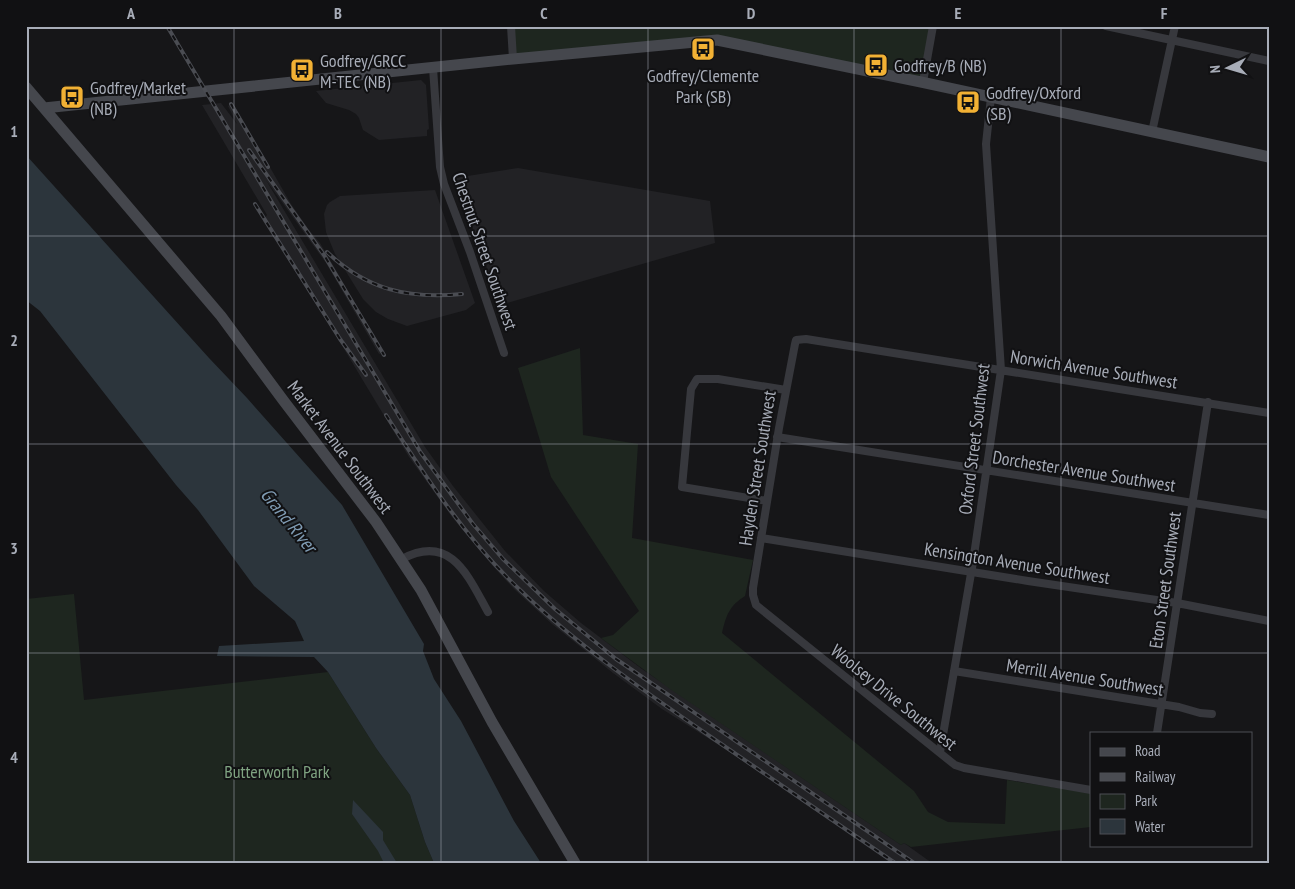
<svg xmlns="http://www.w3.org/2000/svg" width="1295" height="889" font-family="'PT Sans Narrow',sans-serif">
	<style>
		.built { fill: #222225 }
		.green { fill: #1e261f }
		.water { fill: #2c353c }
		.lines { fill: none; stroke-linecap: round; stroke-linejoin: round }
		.street { stroke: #37383d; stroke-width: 8 }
		.secondary { stroke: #45474d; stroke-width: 11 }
		.rail-casing { stroke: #4a4c52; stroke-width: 4 }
		.rail { stroke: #111113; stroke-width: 2; stroke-dasharray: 5.5; stroke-linecap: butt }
		.grid { fill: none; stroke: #a8adb8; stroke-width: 1; stroke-opacity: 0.55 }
		.labels { text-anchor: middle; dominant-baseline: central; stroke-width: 4; stroke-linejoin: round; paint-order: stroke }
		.poi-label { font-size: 18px; fill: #a8adb8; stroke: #111113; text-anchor: start }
		.street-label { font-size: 18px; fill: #a8adb8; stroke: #111113 }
		.park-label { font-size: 18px; fill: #7fa381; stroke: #111113 }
		.water-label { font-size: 19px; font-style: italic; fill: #7f9bb3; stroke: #111113 }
		.neatline { fill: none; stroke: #a8adb8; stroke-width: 2 }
		.grid-label { font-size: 16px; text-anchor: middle; font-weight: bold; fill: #a8adb8 }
	</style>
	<rect width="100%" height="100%" fill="#161618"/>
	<path class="built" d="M421 80 426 85 429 129 427 130V136L379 140 363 130 359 118 356 114 349 110 326 103 316 91Z
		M221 103 237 124 228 106 233 103 291 204 309 230 320 243 384 352 379 354 326 263 266 180 425 447 453 486 505 551 544 591 581 623 642 669 901 845 904 843 932 863H892L722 747 662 709 613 673 552 624 514 589 491 564 452 517 409 457 335 334 263 221 267 215 202 105Z
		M518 168 710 201 715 243 500 305 455 178Z
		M435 190 475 303 466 310 407 326 388 319 376 312 363 299 335 254 326 232 324 214 327 205 330 202 340 196Z"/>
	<path class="green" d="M511 26H933L923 82 724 41 513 59Z
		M580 348 583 435 638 444 632 538 753 560 745 596C729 606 726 616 722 633L914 791 928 812 948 822 1005 824 1007 780 1091 793V827L911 847 904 843 901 845 670 689 601 638 613 635 639 611 551 477 518 368Z
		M74 594 84 700 328 672 376 748 410 795 425 842 434 863H26V599Z"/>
	<path class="water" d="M26 155 209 358 247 398 342 505 424 644 423 651 434 679 461 721 514 821 541 863H434L425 842 410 795 376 748 328 672 314 657 217 656 219 646 304 641 295 621 254 586 198 510 176 485 40 311 26 300Z
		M353 800 383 832V840L397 863H384L378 851 352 814Z"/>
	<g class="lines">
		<path class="street" d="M511 26 513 59
			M1106 26 1269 61
			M433 68 440 167 444 184 470 252 504 353
			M923 82 933 26
			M1152 132 1175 26
			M777 437C941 463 1105 489 1269 515
			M767 501 682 487 691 389 697 379H718L786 390
			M761 538 1028 581 1177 603 1269 621
			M402 559C451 533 468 576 488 612
			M954 671 1179 707 1200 713 1212 714
			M1157 733 1208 402
			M940 752 973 562 1001 370 986 144 991 97
			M1091 790 964 768 955 765 756 605 753 595V588L779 428 795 344 796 340 806 339 1269 413"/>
		<path class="secondary" d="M26 87 221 316 283 400 376 522 421 590 492 722 575 863
			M44 108 513 59 717 40 921 82 1269 157"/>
		<g class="rail-casing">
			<path id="rail" d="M167 26 421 453 473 524 503 559 555 609 616 659 914 863
				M231 104 268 167
				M249 150 324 255 384 355
				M255 204 340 339 366 375
				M327 252C367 290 408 299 462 294
				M386 415C425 476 466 539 519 589 577 645 644 691 711 737 772 779 834 821 895 863"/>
		</g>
		<use href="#rail" class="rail"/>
	</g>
	<path class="grid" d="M234 26V863M441 26V863M648 26V863M854 26V863M1061 26V863M26 236H1269M26 444H1269M26 653H1269"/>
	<defs>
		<g id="bus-square" transform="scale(1.25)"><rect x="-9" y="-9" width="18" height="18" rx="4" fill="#f2b134" stroke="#111113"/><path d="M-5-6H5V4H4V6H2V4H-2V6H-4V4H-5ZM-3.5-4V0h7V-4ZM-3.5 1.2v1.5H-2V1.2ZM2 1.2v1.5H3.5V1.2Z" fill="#111"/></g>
	</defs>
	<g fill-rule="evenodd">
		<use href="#bus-square" x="703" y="49"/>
		<use href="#bus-square" x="876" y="65"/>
		<use href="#bus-square" x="302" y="70"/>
		<use href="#bus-square" x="72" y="97"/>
		<use href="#bus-square" x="968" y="102"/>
	</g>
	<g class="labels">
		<g class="poi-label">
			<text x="320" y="60">Godfrey/GRCC<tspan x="320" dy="21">M-TEC (NB)</tspan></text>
			<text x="894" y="65">Godfrey/B (NB)</text>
			<text x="703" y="75" text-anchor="middle">Godfrey/Clemente<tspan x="703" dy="21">Park (SB)</tspan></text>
			<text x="90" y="87">Godfrey/Market<tspan x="90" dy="21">(NB)</tspan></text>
			<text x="986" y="92">Godfrey/Oxford<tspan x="986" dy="21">(SB)</tspan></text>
		</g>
		<g class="street-label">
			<text transform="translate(485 251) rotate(71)">Chestnut Street Southwest</text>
			<text transform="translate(1094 369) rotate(9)">Norwich Avenue Southwest</text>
			<text transform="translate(974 439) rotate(-83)">Oxford Street Southwest</text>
			<text transform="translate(340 447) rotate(53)">Market Avenue Southwest</text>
			<text transform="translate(757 468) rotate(-81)">Hayden Street Southwest</text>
			<text transform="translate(1084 471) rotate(9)">Dorchester Avenue Southwest</text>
			<text transform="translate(1017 563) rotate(9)">Kensington Avenue Southwest</text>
			<text transform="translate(1165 580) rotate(-82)">Eton Street Southwest</text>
			<text transform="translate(1085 677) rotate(9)">Merrill Avenue Southwest</text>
			<text transform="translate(894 697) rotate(39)">Woolsey Drive Southwest</text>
		</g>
		<g class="park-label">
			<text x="277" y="771">Butterworth Park</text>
		</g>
		<g class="water-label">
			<text transform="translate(289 520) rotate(51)">Grand River</text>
		</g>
	</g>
	<rect width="1295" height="889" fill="none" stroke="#111113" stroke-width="55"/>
	<rect x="1090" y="732" width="162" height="115" fill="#111113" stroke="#4d4f55"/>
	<rect x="1100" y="748" width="25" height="8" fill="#45474d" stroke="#4d4f55"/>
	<text x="1135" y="756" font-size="15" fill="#a8adb8">Road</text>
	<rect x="1100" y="773" width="25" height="8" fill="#4a4c52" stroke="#4d4f55"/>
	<text x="1135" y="782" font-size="15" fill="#a8adb8">Railway</text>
	<rect x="1100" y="794" width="25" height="15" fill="#1e261f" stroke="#4d4f55"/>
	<text x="1135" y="806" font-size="15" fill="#a8adb8">Park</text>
	<rect x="1100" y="819" width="25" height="15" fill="#2c353c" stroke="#4d4f55"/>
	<text x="1135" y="832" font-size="15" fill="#a8adb8">Water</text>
	<g transform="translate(1228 68) rotate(265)" stroke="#111113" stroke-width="4" paint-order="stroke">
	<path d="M0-4L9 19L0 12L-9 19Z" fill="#a8adb8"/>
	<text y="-8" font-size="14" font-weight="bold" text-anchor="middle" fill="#a8adb8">N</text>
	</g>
	<rect x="28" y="28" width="1240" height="834" class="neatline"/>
	<g class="grid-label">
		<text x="131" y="19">A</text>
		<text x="338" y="19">B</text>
		<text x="544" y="19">C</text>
		<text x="751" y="19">D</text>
		<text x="958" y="19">E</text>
		<text x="1164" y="19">F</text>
		<text x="14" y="137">1</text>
		<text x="14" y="346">2</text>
		<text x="14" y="554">3</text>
		<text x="14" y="763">4</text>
	</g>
</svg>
